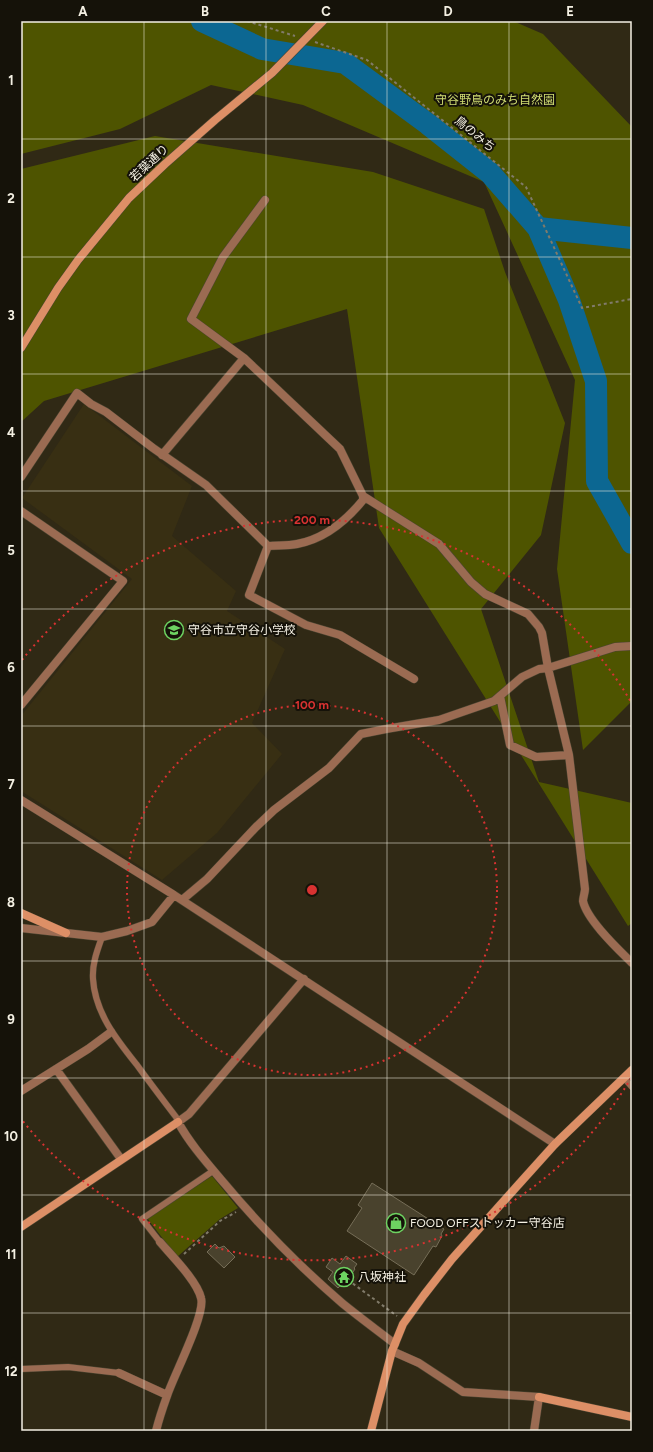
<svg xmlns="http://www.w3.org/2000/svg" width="653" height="1452" font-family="Figtree,'Noto Sans JP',sans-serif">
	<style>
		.built { fill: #382f13 }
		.green { fill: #4e5400 }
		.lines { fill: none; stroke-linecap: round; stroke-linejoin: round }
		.river { stroke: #0c6792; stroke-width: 22 }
		.building { fill: #49422d; stroke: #766e58 }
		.lane-casing { stroke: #4b4532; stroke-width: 7 }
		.street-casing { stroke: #4b4532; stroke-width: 9 }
		.secondary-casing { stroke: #4b4532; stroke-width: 9 }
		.path { stroke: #817b6a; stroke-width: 2; stroke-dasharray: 3 3; stroke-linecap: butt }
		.lane { stroke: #9b6b52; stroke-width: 6 }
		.street { stroke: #9b6b52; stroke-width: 8 }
		.secondary { stroke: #dd8f66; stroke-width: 8 }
		.grid { fill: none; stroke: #f4f0e3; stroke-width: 1; stroke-opacity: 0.55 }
		.ring { fill: none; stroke: #d83231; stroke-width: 2; stroke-dasharray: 2 4 }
		.labels { text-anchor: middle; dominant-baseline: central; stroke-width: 4; stroke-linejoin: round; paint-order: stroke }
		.park-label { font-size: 12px; fill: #d1dd73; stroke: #151209 }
		.street-label { font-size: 12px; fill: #f4f0e3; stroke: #151209 }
		.poi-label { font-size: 12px; fill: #f4f0e3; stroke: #151209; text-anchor: start }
		.centre { fill: #d83231; stroke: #151209; stroke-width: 2 }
		.ring-label { font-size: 12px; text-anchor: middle; font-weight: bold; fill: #d83231; stroke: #151209; stroke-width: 4; stroke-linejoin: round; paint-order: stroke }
		.neatline { fill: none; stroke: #f4f0e3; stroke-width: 1.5 }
		.grid-label { font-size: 13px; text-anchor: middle; font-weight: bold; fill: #f4f0e3 }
	</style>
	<rect width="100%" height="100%" fill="#302915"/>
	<path class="built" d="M84 404 192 486 172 536 236 591 227 611 285 649 252 723 282 754 217 833 162 880 21 791V716L132 579 22 498Z"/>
	<path class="green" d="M21 21H513L543 34 632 127V701L583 750 557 569 575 380 484 182 303 105 211 85 120 129 21 154Z
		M155 136 373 172 484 209 505 272 565 423 541 535 481 609 539 782 632 803V923L628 926 379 528 347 309 44 401 21 422V169Z
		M212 1176 238 1208 220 1219 177 1257 147 1218Z"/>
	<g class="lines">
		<path class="river" d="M202 21 262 49 345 63 428 124 490 173 538 228 632 238
			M538 228 569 300 596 381 597 481 632 543"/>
	</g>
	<path class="building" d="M372 1183 444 1229 441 1234 442 1236 436 1247 433 1246 414 1275 347 1231 362 1208 358 1205Z
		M215 1244 219 1248 224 1246 235 1257 224 1268 207 1252Z
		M346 1256 357 1264 354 1268 355 1269 344 1285 342 1284 338 1288 328 1279 333 1272 326 1267 332 1258 340 1264Z"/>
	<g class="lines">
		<g class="lane-casing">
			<path id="lane" d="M102 937C97 951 92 964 93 979 95 1013 117 1040 137 1065 150 1083 163 1100 176 1117L178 1122
				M624 1078 632 1087
				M160 1242 142 1219 213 1171
				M21 1369 68 1367 119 1373"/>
		</g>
		<g class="street-casing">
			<path id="street" d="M162 455 244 358
				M21 477 77 393 91 404 106 412 153 448 206 485 268 546C277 545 287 546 297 544 324 539 346 521 363 500V496L340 449 244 358 191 319 223 257 265 200
				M363 496 439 544 471 582 485 594 528 614 539 627 542 633 548 668 569 755 585 889C585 892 583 898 583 901 587 920 618 949 632 963
				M21 511 123 581 21 705
				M268 546 249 595 306 625 340 635 414 679
				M500 696 510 745 536 757 569 755
				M21 800 174 895 555 1144
				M182 900 207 879 256 827 274 810 329 768 361 734 386 729 439 720 494 701 522 677 539 669 548 668 615 647 632 646
				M21 928 102 937 127 931 152 922 174 895
				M304 979 189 1114 178 1122C190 1144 208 1164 224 1183 260 1226 299 1266 342 1303 359 1317 377 1330 395 1344
				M56 1069 121 1159
				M21 1091 88 1049 111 1032
				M392 1351 419 1363 463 1392 539 1397 534 1431
				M119 1373 167 1395
				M156 1431C159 1419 163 1407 167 1396 173 1377 206 1314 201 1298 197 1281 172 1256 160 1242"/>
		</g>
		<g class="secondary-casing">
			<path id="secondary" d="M21 348 58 288 78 260 129 198 165 164 215 120 272 73 323 21
				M21 913 66 933
				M21 1227 178 1122
				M539 1397 632 1417
				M371 1431 392 1351 403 1324 424 1295 452 1259 519 1184 555 1144 632 1070"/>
		</g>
		<path class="path" d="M247 21 295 36
			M315 42 367 60 526 187 582 308 632 299
			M184 1254 220 1221 236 1212
			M348 1280 397 1316"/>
		<use href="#lane" class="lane"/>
		<use href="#street" class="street"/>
		<use href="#secondary" class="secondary"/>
	</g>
	<path class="grid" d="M144 21V1431M266 21V1431M387 21V1431M509 21V1431M21 139H632M21 257H632M21 374H632M21 491H632M21 609H632M21 726H632M21 843H632M21 961H632M21 1078H632M21 1195H632M21 1313H632"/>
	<g class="ring">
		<circle cx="312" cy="890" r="185"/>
		<path d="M631 1078A370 370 0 0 1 22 1120M22 660A370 370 0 0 1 631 702"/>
	</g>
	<defs>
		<g id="school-ring" transform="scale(1)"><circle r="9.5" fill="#151209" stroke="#6dd361" stroke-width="1.5"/><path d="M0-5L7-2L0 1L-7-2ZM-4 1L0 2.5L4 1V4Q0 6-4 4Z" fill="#6dd361"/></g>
		<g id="shop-ring" transform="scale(1)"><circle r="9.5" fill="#151209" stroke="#6dd361" stroke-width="1.5"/><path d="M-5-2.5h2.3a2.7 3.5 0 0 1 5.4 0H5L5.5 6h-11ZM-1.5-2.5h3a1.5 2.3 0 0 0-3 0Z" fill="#6dd361"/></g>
		<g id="temple-ring" transform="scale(1)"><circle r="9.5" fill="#151209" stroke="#6dd361" stroke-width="1.5"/><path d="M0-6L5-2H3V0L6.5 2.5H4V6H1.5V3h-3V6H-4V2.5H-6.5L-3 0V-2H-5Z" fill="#6dd361"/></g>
	</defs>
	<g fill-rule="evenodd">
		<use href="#school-ring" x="174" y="630"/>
		<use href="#shop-ring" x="396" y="1223"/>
		<use href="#temple-ring" x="344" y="1277"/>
	</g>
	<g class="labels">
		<g class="park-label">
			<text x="495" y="100">守谷野鳥のみち自然園</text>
		</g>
		<g class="street-label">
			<text transform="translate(475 134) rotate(39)">鳥のみち</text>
			<text transform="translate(149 163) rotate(-43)">若葉通り</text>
		</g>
		<g class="poi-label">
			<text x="188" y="630">守谷市立守谷小学校</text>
			<text x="410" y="1223">FOOD OFFストッカー守谷店</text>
			<text x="358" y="1277">八坂神社</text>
		</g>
	</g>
	<circle cx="312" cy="890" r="6" class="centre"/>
	<g class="ring-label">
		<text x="312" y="524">200 m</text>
		<text x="312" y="709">100 m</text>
	</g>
	<rect width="653" height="1452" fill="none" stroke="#151209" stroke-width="44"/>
	<rect x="22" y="22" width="609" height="1408" class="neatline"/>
	<g class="grid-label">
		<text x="83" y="16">A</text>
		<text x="205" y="16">B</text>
		<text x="326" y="16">C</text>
		<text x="448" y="16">D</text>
		<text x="570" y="16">E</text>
		<text x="11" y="85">1</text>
		<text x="11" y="203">2</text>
		<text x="11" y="320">3</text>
		<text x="11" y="437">4</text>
		<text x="11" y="555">5</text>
		<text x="11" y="672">6</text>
		<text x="11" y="789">7</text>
		<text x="11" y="907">8</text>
		<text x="11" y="1024">9</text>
		<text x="11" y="1141">10</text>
		<text x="11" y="1259">11</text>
		<text x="11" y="1376">12</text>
	</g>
</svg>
